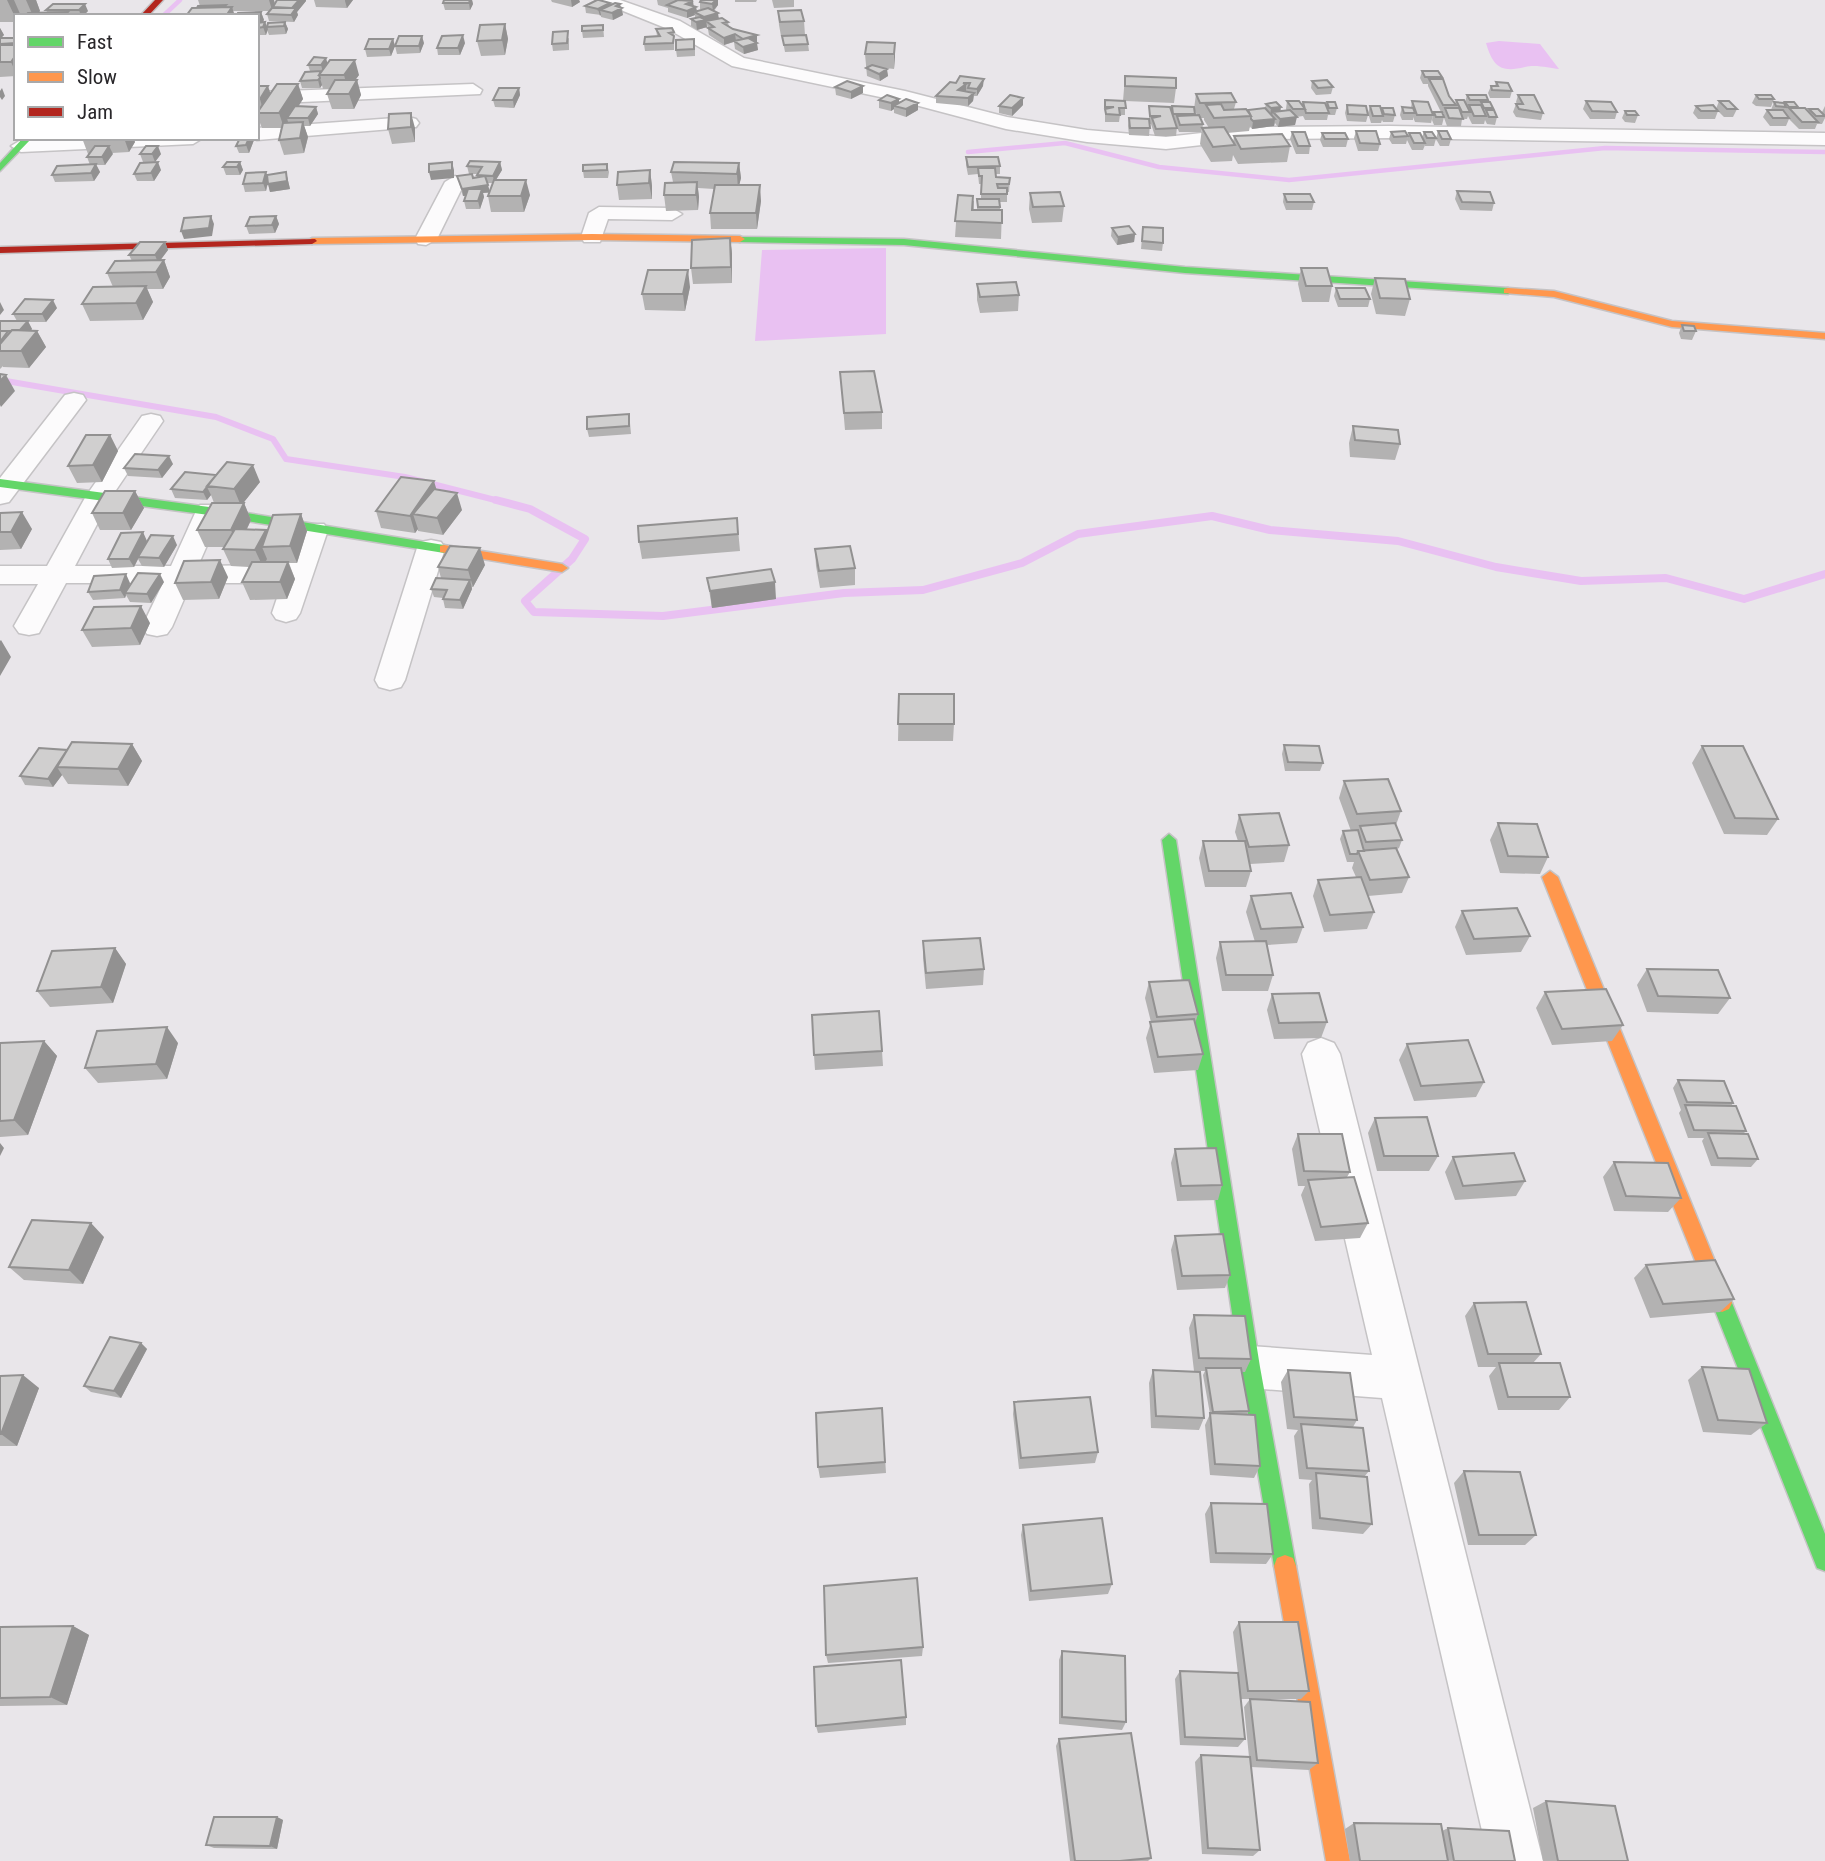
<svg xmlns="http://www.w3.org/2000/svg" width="1825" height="1861" font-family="'Roboto Condensed',sans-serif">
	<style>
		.water { fill: #e9c1f2 }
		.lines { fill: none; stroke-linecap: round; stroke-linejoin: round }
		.stream-far2 { stroke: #e9c1f2; stroke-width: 4.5 }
		.stream-far1 { stroke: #e9c1f2; stroke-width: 6 }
		.stream { stroke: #e9c1f2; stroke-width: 8 }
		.street-casing { stroke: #c5c3c5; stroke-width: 3 }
		.fast-casing { stroke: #c5c3c5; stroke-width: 3 }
		.slow-casing { stroke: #c5c3c5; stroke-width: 3 }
		.jam-casing { stroke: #c5c3c5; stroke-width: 3 }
		.street { fill: #fcfbfc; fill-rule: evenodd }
		.fast { fill: #63d668; fill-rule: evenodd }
		.slow { fill: #ff974d; fill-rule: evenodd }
		.jam { fill: #b3261e; fill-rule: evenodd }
		.wall { fill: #b3b2b2; fill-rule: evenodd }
		.shaded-wall { fill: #929191 }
		.building { fill: #d0cfcf; stroke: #929191; stroke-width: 2 }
	</style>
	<rect width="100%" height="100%" fill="#e9e6ea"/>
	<path class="water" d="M1499 41 1540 44 1559 69C1550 68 1535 64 1525 67 1501 73 1493 67 1486 43Z
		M886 248V334L755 341 762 250Z"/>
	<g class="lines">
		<path class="stream-far2" d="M163 16 180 0
			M968 152 1065 143 1159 167 1289 180 1605 148 1825 152"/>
		<path class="stream-far1" d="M0 380 216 417 273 439 286 459 405 477 503 502"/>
		<path class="stream" d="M496 500 530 509 585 539 572 559 525 601 534 612 663 616 844 593 923 590 1022 563 1078 534 1212 516 1270 530 1398 541 1496 567 1581 581 1666 578 1744 599 1825 574"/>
		<g class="street-casing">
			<path id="street" d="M596 0H620L680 21 744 58 905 91 1007 117 1087 130 1166 137 1255 127 1389 126 1825 133V145L1389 138 1255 139 1166 149 1087 142 1006 129 904 102 732 66 668 29Z
				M473 84 482 90 480 94 257 104V92Z
				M409 117 416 119 419 123 416 127 257 140 251 138H257V128Z
				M62 138H203L193 144 21 152 11 146 21 140Z
				M455 176 465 182 437 239 426 245 418 244 415 239 445 182Z
				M599 207 672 208 682 214 672 220 608 219 600 242H584L581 237 589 213Z
				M74 393 83 395 86 400 9 502 0 504V478L65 395Z
				M151 414 160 416 163 421 112 496 75 566H171L196 511 200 505H218L222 511 198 566 288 565 304 524H324L328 530 300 613 296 619 286 622 276 619 272 613 282 583H191L172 627 167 634 157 636 147 634 142 627 163 583H66L39 633 29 635 19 633 14 626 38 584H0V566H47L86 496 142 416Z
				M431 540 441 542 445 548 405 680 401 687 390 690 379 687 375 680 417 548 421 542Z
				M1321 1038 1334 1043 1340 1054 1543 1861H1489L1382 1398 1250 1388 1235 1382 1228 1367 1235 1352 1250 1346 1372 1355 1302 1054 1308 1043Z"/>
		</g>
		<g class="fast-casing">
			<path id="fast" d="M23 138H32L0 171V163Z
				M737 237 904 239 1185 267 1508 288 1513 291 1508 294 1185 273 904 245 740 242 737 241Z
				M0 479 209 507 444 545 450 549 444 553 209 515 0 487Z
				M1169 834 1176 840 1260 1367 1296 1566 1293 1574 1285 1577 1277 1574 1274 1566 1240 1367 1162 840Z
				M1722 1294 1729 1297 1732 1303 1825 1534V1571L1817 1568 1712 1303 1715 1297Z"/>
		</g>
		<g class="slow-casing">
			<path id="slow" d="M592 234 740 236 745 239 740 242 592 240 312 244 307 241 312 238Z
				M1508 288 1554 291 1672 321 1825 333V339L1672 327 1554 297 1504 293V289Z
				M444 545 562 564 568 568 562 572 440 552V546Z
				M1550 871 1558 877 1732 1303 1729 1309 1722 1312 1715 1309 1712 1303 1542 877Z
				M1285 1555 1293 1558 1296 1566 1350 1861H1326L1274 1566 1277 1558Z"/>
		</g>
		<g class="jam-casing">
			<path id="jam" d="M155 0H163L148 16H140Z
				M315 239 317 241 312 244 0 253V247Z"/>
		</g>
		<use href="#street" class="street"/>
		<use href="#fast" class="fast"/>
		<use href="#slow" class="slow"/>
		<use href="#jam" class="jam"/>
	</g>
	<path class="wall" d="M0 0H36L40 11 39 12H47L46 10 53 4 88 11 83 16H16V22H0Z
		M198 0H274L275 4 279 0H306V1L297 12 298 15 294 22 269 21 267 14 270 11H234L197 8 200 6Z
		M314 0H353L347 8 316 7Z
		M472 0 473 4 470 10H445L443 3Z
		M545 0H579L580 2 572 7 552 2 551 0Z
		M657 0H677L696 7 697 11 703 9H700V2L701 0H718V5L714 11 719 18 728 22 729 27 757 42H756L758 50 744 54 735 49 734 42 724 45 709 35 707 24V27L697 30 691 26V19L695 18V15L687 18 668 12V8L658 5Z
		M735 0H757L756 2H735Z
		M772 0H794V7L774 8Z
		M610 3 611 5 622 8 623 15 613 20 601 17V15L586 13 585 6Z
		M778 11 804 21 805 35 781 36 779 25Z
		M261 12 264 20 262 22H265L267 27 285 22 288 29 286 34 269 35 267 30 266 35H257V16Z
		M505 24 508 39 505 55 481 56 477 41Z
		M603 25 604 37 583 38 582 31Z
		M0 28 4 35 1 38H16V76L0 77Z
		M656 29 674 32V50L645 51 644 44 657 36Z
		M782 36 808 44 809 51 785 52Z
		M569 38V50L553 51 552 44Z
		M393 39 395 46 391 56 367 57 365 49Z
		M424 43 420 53 397 54 395 46Z
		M465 43 460 55H438L437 48Z
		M895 43 894 69 886 68 888 76 880 81 867 76 865 54Z
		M695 47V56L677 57 676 50Z
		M328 63 359 75 355 80H357L361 95 354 109H332L327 94 330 89H323L322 85 320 88H302L300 81 310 71 308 65Z
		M1422 71 1442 77 1441 79 1449 96 1455 104 1456 100 1465 102 1467 95 1488 100 1487 102 1493 108 1492 110 1497 117 1495 125 1487 124 1485 120 1484 124H1472L1468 116 1467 119H1462L1461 126H1447L1443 115 1444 113H1442L1444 117 1442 125H1434L1432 120 1434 112H1441L1428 86V84H1423L1420 78Z
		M960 76 983 86 977 96H974L973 101 968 106 936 103V96L956 83Z
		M1125 76 1176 88 1174 103 1125 101V115H1120L1119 122H1105V100L1123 101Z
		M1312 81 1333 87 1331 94 1316 95 1311 88Z
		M1496 82 1512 91 1510 98H1490L1488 93 1491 86H1495Z
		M298 84 303 99 298 106 316 107 318 114 310 126H304L308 137 304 153 284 155 279 140 281 128H262L260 123 257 129V86L270 94Z
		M835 87 863 93 851 99 836 95Z
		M519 88 520 95 514 108 495 107 493 100Z
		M1196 94 1236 102 1234 109 1248 110 1265 108 1266 104 1281 111H1287L1286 109 1287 101 1302 105 1303 102 1326 105 1327 102 1337 108 1335 115H1328L1327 120H1305L1303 116 1296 117 1295 125 1278 127 1275 123 1274 126 1252 129 1250 126 1249 131 1227 133 1233 142 1234 136 1290 146 1287 162 1238 164 1233 155 1232 161 1211 162 1200 144 1202 128H1209L1204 120V118H1200L1203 124 1202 132H1179L1177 127 1176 136H1155L1151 124H1150L1149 136 1129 135 1128 126 1129 118 1149 119V106L1171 110 1172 106 1197 115 1194 109Z
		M1518 95 1543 113 1541 120 1516 117 1513 112 1516 104H1517L1516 102Z
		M1756 95 1774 99 1771 107 1756 106 1752 103Z
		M899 99V103H918V110L906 117 894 113V109L891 111 879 108V100Z
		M1412 101 1433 115 1431 123 1415 122 1413 117V120H1402L1400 115 1402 107 1411 108Z
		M1586 101 1617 112 1615 119H1590L1583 109Z
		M1719 101 1737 109 1733 117H1724L1717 110 1718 111 1715 119H1698L1693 113 1696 106 1716 109Z
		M1774 102 1784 103 1785 102 1798 107V108L1808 111 1809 109 1822 112 1825 106V118L1822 124H1817L1815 129H1799L1789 119 1786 126H1770L1763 117 1767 110H1771Z
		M1023 105 1012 116 999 113V106Z
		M1347 105 1368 115 1366 122 1347 121 1345 113Z
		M1370 106 1381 111 1382 108 1395 115 1393 122H1383L1382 120 1381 123H1371L1368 113Z
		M1625 111 1638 115 1635 123 1625 122 1622 118Z
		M389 114 415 128V142L392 144 388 129Z
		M1356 131 1380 144 1378 151H1358L1354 138Z
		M1438 131 1451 139 1449 146H1440L1436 139Z
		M1292 132 1310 146 1309 154H1296L1290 139Z
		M1391 132 1408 136 1406 144H1392L1389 139Z
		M1424 132 1436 138 1434 146H1425V145L1423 150H1412L1407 140 1409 133 1422 137Z
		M1322 133 1348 139 1346 147H1323L1320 140Z
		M82 138H133L135 142 129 152 112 153 105 165H96L100 172 94 181 55 182 52 175 90 165 87 157 89 154H88Z
		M254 140 249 153H239L236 146Z
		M140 154H161L155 162H143Z
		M966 157 1000 166V174H995L996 177 1010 178 1009 192H1007V202H1000V210H1002L1001 239 955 237 958 195 974 201V209H972L977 210V199H981V184H979L978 174 968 175 966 165Z
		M240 162 243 170 240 175H226L223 167Z
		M500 162 502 170 496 180 530 195 524 212H491L488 196 489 193H483L484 197 480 209H466L464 201 466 196H463L457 176 477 177V174H469L467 166ZM487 183H493L489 192Z
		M739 163 741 178 739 185 761 201 757 229H711L710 213 714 189 698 188 699 197 698 210 666 211 664 195 673 182 671 172Z
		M607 164 609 172 608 178H584L583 171Z
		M161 170 154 181H137L134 174Z
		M650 170 652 186V199L619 200 617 185Z
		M286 172 290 189 270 192 268 183 266 191 245 192 243 184 267 176Z
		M1457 191 1494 203 1492 211 1460 210 1455 199Z
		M1030 193 1064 206 1062 222 1032 223 1029 209Z
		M1284 194 1314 202 1312 210H1286L1283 202Z
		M276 216 279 224 275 233 249 234 246 226Z
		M1143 227 1163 243 1162 251 1141 249Z
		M1112 228 1135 234 1134 242 1117 245 1111 236Z
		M730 238 732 254V283L693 284 691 268Z
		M165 242 168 250 160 261 164 260 170 277 163 289H147L153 302 143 320 90 321 82 304 113 287 107 273 132 261 129 255Z
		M1301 268 1332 286 1329 302H1302L1298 284Z
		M1375 278 1410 299 1405 316 1376 314 1371 294Z
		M977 284 1019 295 1018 311 980 313 977 300Z
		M690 287 685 311 645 310 642 294Z
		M1336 288 1370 299 1368 307H1338L1334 296Z
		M57 308 46 322H28L32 329 31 330 37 331 46 347 29 368 3 367V366L0 369V321H17L13 314Z
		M1682 325 1696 331 1692 340 1681 339 1679 333Z
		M840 372 882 412V429L845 430Z
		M630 423 631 434 589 437 587 429Z
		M1353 426 1400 444 1395 460 1350 457 1349 443Z
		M110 435 118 451 102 482 77 483 68 466Z
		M173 464 162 478 128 476 124 468Z
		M260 482 243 503H244L251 520 247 529 267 532 301 514 307 531 297 563H289L295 579 287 599 250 600 242 582 249 567 231 566 223 549 224 547H205L197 530 214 503 211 495 207 500 175 498 171 489Z
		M135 491 144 508 131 530H100L92 513Z
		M462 510 443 535 418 531V529L415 533 381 528 376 511Z
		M0 513 32 529 21 549 0 550Z
		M737 518 740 551 642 559 639 542Z
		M147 541 144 547 177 545 164 567 142 566 138 559 134 567 112 568 108 559Z
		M815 549 855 568V585L820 588 816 566Z
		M485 565 473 587H472V589L463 609 445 608 443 599V598L434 597 431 589 441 578 438 567Z
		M228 577 219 599 183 600 175 583Z
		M707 578 776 599 712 608Z
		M164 582 151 603 130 602 126 595 125 598 93 600 88 592 130 583 129 588Z
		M150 623 140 645 92 647 82 630Z
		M899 694 954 724 953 741H898Z
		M132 744 142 761 128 786 68 784 62 775 53 787 25 785 20 776 67 750Z
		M1284 745 1323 763 1320 771H1285L1282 754Z
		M1702 746 1778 819 1767 835 1724 834 1692 763Z
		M1344 781 1401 811 1396 825 1402 840 1399 848 1397 849 1409 877 1402 893 1368 896 1374 912 1367 929 1324 932 1313 896 1318 880 1356 877 1352 868 1354 862H1347L1340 839 1343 831H1351L1339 798Z
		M1239 815 1289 845 1284 862 1250 864 1251 871 1246 887H1205L1199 858 1203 841H1238L1235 832Z
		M1498 823 1548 857 1540 874 1500 873 1490 840Z
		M1251 896 1303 927 1297 943 1267 945 1273 975 1268 991H1222L1216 958 1220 942H1255L1246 912Z
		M1462 911 1530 936 1521 952 1466 955 1455 927Z
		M923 941 984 969 983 985 926 989 923 958Z
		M115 948 126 964 113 1003 50 1007 37 991Z
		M1647 969 1730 998 1718 1014 1647 1012 1637 985Z
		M1149 982 1198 1014 1195 1024 1203 1054 1198 1070 1154 1073 1146 1038 1151 1022 1145 998Z
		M1545 992 1623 1025 1612 1041 1552 1045 1536 1008Z
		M1272 994 1327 1022 1321 1038 1274 1039 1267 1010Z
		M44 1041 57 1056 28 1135 0 1137V1043Z
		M178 1043 167 1079 98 1083 85 1068Z
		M1407 1044 1484 1082 1476 1097 1414 1101 1399 1060Z
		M882 1051 883 1066 815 1070 814 1055Z
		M1678 1080 1733 1103 1731 1106 1746 1131 1743 1134 1758 1159 1751 1167 1711 1166 1702 1141 1704 1138H1688L1679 1113 1681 1110 1673 1088Z
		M1375 1118 1438 1156 1429 1171H1377L1368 1133Z
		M1298 1134 1350 1172 1347 1177 1368 1223 1360 1238 1315 1241 1301 1195 1305 1186H1298L1292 1149Z
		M1175 1149 1222 1185 1218 1200 1177 1201 1171 1163Z
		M1453 1157 1525 1181 1516 1196 1455 1200 1445 1172Z
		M1614 1162 1681 1198 1668 1212 1614 1211 1603 1177Z
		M1175 1236 1230 1275 1225 1288 1177 1290 1171 1250Z
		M104 1237 83 1284 24 1280 9 1267Z
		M1646 1265 1734 1299 1720 1312 1650 1318 1634 1278Z
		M1474 1303 1541 1354 1533 1363 1570 1397 1559 1410H1498L1489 1376 1496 1367H1478L1465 1316Z
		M1194 1315 1251 1359 1245 1372H1241L1249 1411 1247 1414 1260 1466 1254 1478 1210 1475 1205 1425 1210 1414 1203 1375 1205 1371H1194L1189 1328Z
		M141 1343 147 1349 121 1398 91 1392 84 1386Z
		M1702 1367 1767 1423 1751 1435 1703 1432 1688 1380Z
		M1153 1370 1204 1418 1199 1430 1151 1428 1149 1383Z
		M1288 1370 1357 1420 1353 1427 1369 1471 1364 1477 1372 1524 1363 1534 1312 1529 1309 1484 1312 1480 1299 1479 1294 1436 1298 1430 1287 1429 1281 1382Z
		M0 1376 39 1388 17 1446H0Z
		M1014 1402 1098 1452 1095 1463 1019 1469 1013 1414Z
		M882 1408 886 1473 820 1478 818 1467Z
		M1464 1471 1536 1535 1525 1545H1468L1454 1483Z
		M1211 1503 1273 1554 1266 1564 1210 1563 1205 1514Z
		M1023 1525 1112 1584 1108 1594 1029 1601 1021 1535Z
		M1239 1622 1309 1691 1301 1699H1241L1233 1632Z
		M73 1626 89 1635 67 1705 0 1706V1627Z
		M923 1647 922 1656 828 1663 826 1655Z
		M1062 1651 1126 1722 1122 1730 1059 1724V1660Z
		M1180 1671 1245 1739 1238 1747 1180 1745 1175 1679Z
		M1250 1699 1318 1763 1309 1770 1251 1767 1260 1850 1253 1856 1202 1854 1195 1762 1201 1755 1249 1757 1244 1707Z
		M906 1717V1725L818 1733 816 1726Z
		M1059 1739 1151 1858 1148 1861H1070L1056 1746Z
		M1546 1801 1628 1861H1543L1533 1808Z
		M277 1817 283 1820 277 1849 214 1848 206 1845Z
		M1354 1823 1442 1831 1448 1828 1515 1861H1350L1345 1829Z"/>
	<path class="shaded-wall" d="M7 0H14L21 16H16V19Z
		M26 0H36L40 11 36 16H33Z
		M269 0H274L275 5 272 10Z
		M299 0H306V1L297 12 298 15 294 22 291 15 292 8Z
		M345 0H353L347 8 345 1Z
		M470 0H472L473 4 470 10 469 3Z
		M571 0H579L580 2 572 7Z
		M716 0H718V5L713 11 712 4Z
		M693 1 694 8 686 4Z
		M610 3 611 10H600L601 15 600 16 598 9Z
		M85 4 88 11 83 16H81L79 10Z
		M620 4 623 15 613 20 612 13 616 6Z
		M232 7 235 16H226Z
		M696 7 697 13 694 12 695 15 687 18V11Z
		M261 12 264 20 258 29 257 20Z
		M718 13 719 20 706 21 707 27 697 30 696 22 705 20 704 17Z
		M265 22 268 29 266 35 263 27Z
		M285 22 288 29 286 34 284 26Z
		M505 24 508 39 505 55 502 40Z
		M0 28 4 35 0 39Z
		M735 34 736 41 724 45V38Z
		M463 35 465 43 460 55 458 48Z
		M757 35V42L744 46 743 39Z
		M422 36 424 43 420 53 419 46Z
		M393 39 395 46 391 56 389 49Z
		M757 43 758 50 744 54 743 47Z
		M895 43V57L894 69V54Z
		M16 55V73L11 62Z
		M326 58 328 65 323 72 321 65Z
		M355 60 359 75 348 90 344 75Z
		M887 69 888 76 880 81 879 74Z
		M258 71 260 79 257 83V72Z
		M320 78 322 85 320 88 318 80Z
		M984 79 983 86 977 96V89Z
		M357 80 361 95 354 109 349 94Z
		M298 84 303 99 291 118H287L288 122 284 128 279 113Z
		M966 84V92L958 90Z
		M268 86 273 101 264 114 260 99Z
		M863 86V93L851 99V92Z
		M2 88 5 96 2 100 0 97V91Z
		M519 88 520 95 514 108 513 100Z
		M974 93 973 101 968 106V98Z
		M1023 98V105L1012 116V108Z
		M899 99V106H894V109L891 111V103Z
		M918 103V110L906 117V109Z
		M316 107 318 114 310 126 308 118Z
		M1281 107 1280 115 1273 112 1272 116H1270L1271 108Z
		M411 113 415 128V142L411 127Z
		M258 115 260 123 258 129 257 126Z
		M1297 117 1295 125 1278 127 1280 119Z
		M1275 119 1274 126 1252 129 1253 121Z
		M303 122 308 137 304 153 300 138Z
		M124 138H133L135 142 129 152Z
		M249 138H254V140L249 153 246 145Z
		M109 146 113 154 105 165 102 157Z
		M158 146 161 154 155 162 152 154Z
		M158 162 161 170 154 181 151 173Z
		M240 162 243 170 240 175 237 167Z
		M452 162 454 170V178L431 180 429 172Z
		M500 162 502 170 494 183 493 176Z
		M739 163 741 178 738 190 737 174Z
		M96 164 100 172 94 181 91 173Z
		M650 170 652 186V199L649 183Z
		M266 172 268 180 266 191 263 183Z
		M286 172 290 189 270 192 268 184Z
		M526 180 530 195 524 212 521 196Z
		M697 182 699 197 698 210 696 195Z
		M488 185 490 192 483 193 484 197 480 209 478 201 480 194 463 196 462 189Z
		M760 185 761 201 757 229 756 213Z
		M211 216 214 224 212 236 184 239 181 231Z
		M276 216 279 224 275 233 272 225Z
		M1135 234 1134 242 1117 245 1118 237Z
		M730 238 732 254V283L731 267Z
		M165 242 168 250 158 263 155 255Z
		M164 260 170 277 163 289 156 272Z
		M688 270 690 287 685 311 683 294Z
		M146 286 153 302 143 320 136 303Z
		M53 300 57 308 46 322 42 314Z
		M0 302 4 310 0 315Z
		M28 321 32 329 23 340 19 331Z
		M37 331 46 347 29 368 21 351Z
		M6 375 15 391 1 407 0 405V381Z
		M110 435 118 451 102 482 93 465Z
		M169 456 173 464 162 478 158 470Z
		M253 465 260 482 241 506 234 489Z
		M434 481 439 498 413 514 418 529 415 533 410 516Z
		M207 487 211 495 207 500 203 492Z
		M135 491 144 508 131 530 123 513Z
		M457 493 462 510 443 535 437 518Z
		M244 503 251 520 238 547 231 530Z
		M22 512 32 529 21 549 11 532Z
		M301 514 307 531 297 563 290 546Z
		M266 530 273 546 262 547 267 559 263 567 255 550Z
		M143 532 147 541 134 567 129 559Z
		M173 536 177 545 164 567 159 558Z
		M480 548 485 565 473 587 468 570Z
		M220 560 228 577 219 599 211 582Z
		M288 562 295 579 287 599 280 582Z
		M126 574 130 583 127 593H125L126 595 125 598 120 590Z
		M160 574 164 582 151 603 147 594Z
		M470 580 472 589 463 609 460 600Z
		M775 582 776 599 712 608 710 591Z
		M141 606 150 623 140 645 131 628Z
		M1 640 11 657 0 676V641Z
		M132 744 142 761 128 786 118 769Z
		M67 750 57 767 62 775 53 787 48 779Z
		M115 948 126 964 113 1003 101 987Z
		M167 1027 178 1043 167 1079 156 1064Z
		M44 1041 57 1056 28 1135 14 1120Z
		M0 1143 4 1148 0 1156Z
		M91 1223 104 1237 83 1284 69 1270Z
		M141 1343 147 1349 121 1398 114 1391Z
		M23 1375 39 1388 17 1446 1 1434Z
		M73 1626 89 1635 67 1705 50 1697Z
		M277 1817 283 1820 277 1849 270 1846Z"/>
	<path class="building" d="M277 0H299L292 8 273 7Z
		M444 0H470L469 3H443Z
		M597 0H599L610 3 598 9 585 6Z
		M678 0 693 1 686 4 696 7 687 11 667 5Z
		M701 0H716L712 4 700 2Z
		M615 3 620 4 616 6 622 8 612 13 600 10Z
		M53 4H85L79 10H46Z
		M226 5 224 7 197 8 198 6Z
		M232 7 226 16H186L192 8Z
		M272 8H296L291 15 267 14Z
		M708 8 718 13 704 17 694 12Z
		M801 10 804 21 780 22 778 11Z
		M68 12 65 16H25L28 13Z
		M261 12 257 20V16H237L238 13Z
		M700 17 706 20 696 22 691 19Z
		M722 18 728 22 723 23 733 29 757 35 743 39 735 34 724 38 708 28 714 27 706 21Z
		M265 22 263 27 257 28V23Z
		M285 22 284 26 267 27 268 23Z
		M505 24 502 40 477 41 480 25Z
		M603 25V30L582 31V26Z
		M672 28 674 32 669 33 674 36 673 43 644 44 645 37 660 36 656 29Z
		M568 31 567 43 552 44 553 32Z
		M463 35 458 48H437L442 36Z
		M806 35 808 44 784 45 782 36Z
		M399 36H422L419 46H395Z
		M0 38H16V43L0 44Z
		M748 38 757 43 743 47 734 41Z
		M369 39H393L389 49H365Z
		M694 39V49L676 50V40Z
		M867 42 895 43 894 54H865Z
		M0 45H16V55L11 62H0Z
		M314 57 326 58 321 65H308Z
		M330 60H355L344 75H319Z
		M872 65 887 69 879 74 866 68Z
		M321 71 319 75 320 78 318 80 300 81 305 72Z
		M1422 71H1438L1442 77H1425Z
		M960 76 984 79 977 89 968 88 970 83H963L966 84 958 90 974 93 968 98 936 96 950 82 956 83Z
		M1125 76 1176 78V88L1125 86Z
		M1429 79H1443L1449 96 1456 105H1443Z
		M335 80H357L349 94H327Z
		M1327 80 1333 87 1318 88 1312 81Z
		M847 81 863 86 851 92 835 87Z
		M1496 82 1508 83 1512 91 1492 90 1491 86H1498Z
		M277 84H298L279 113H257Z
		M257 86H268L260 99H257Z
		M499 88H519L513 100H493Z
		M1231 93 1236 102 1200 103 1196 94Z
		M887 95 899 99 891 103 879 100Z
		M1010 95 1023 98 1012 108 999 106Z
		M1467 95H1486L1488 100H1470Z
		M1518 95H1534L1543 113 1519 109 1516 104H1523Z
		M1756 95H1771L1774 99H1759Z
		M906 99 918 103 906 109 894 106Z
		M1105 100 1125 101 1126 108H1119L1120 115 1106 114 1105 109 1114 107H1105Z
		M1456 100H1464L1470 112H1462Z
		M1287 101H1299L1305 109H1293Z
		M1412 101 1428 102 1433 115H1417Z
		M1586 101 1611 102 1617 112 1592 111Z
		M1719 101H1729L1737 109H1727Z
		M1276 102 1281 107 1271 108 1266 104Z
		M1303 102 1325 103 1329 113H1306Z
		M1327 102H1335L1337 108H1329Z
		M1481 102H1490L1493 108H1484Z
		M1774 102 1784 103 1786 107 1776 106Z
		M1785 102H1794L1798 107H1789Z
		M1221 104 1224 110 1246 109 1251 116 1214 118 1206 105Z
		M1347 105 1366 106 1368 115 1348 114Z
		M1469 105H1481L1486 116H1474Z
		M1713 105 1718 111H1701L1696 106Z
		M295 106 316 107 308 118H287Z
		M1149 106 1170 107 1177 128 1156 129 1152 118 1161 116H1150Z
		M1172 106 1194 107 1195 114H1173Z
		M1370 106H1380L1383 116H1373Z
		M1402 107 1413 108 1415 113H1404Z
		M1265 108 1275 119 1253 121 1251 119V116L1248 110Z
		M1382 108H1393L1395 115 1384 114Z
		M1445 108H1459L1463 119 1449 118Z
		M1789 108H1805L1818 122H1802Z
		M1809 109H1818L1825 116H1816Z
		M1290 110 1297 117 1280 119 1273 112Z
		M1486 110H1494L1497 117H1489Z
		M1767 110H1783L1789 118H1773Z
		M1625 111H1635L1638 115H1627Z
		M1434 112H1442L1444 117H1436Z
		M411 113V127L388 129 389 114Z
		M1199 115 1203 124 1180 125 1177 116Z
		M1129 118 1149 119 1150 128H1130Z
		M303 122 300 138 279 140 283 123Z
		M1224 127 1235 145 1213 147 1202 128Z
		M1356 131H1376L1380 144 1360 143Z
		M1405 131 1408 136 1394 137 1391 132Z
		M1438 131H1447L1451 139H1442Z
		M1292 132H1305L1310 146H1298Z
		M1424 132H1432L1436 138H1427Z
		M1322 133H1345L1348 139H1325Z
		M1409 133H1420L1425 143H1414Z
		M1282 134 1290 146 1241 149 1234 136Z
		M240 138H249L246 145 236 146Z
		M95 146H109L102 157H87Z
		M146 146H158L152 154H140Z
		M966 157H998L1000 166 968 167Z
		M470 161 500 162 493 176 477 175 482 167 467 166Z
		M158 162 151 173 134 174 140 163Z
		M227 162H240L237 167H223Z
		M452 162V170L429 172V164Z
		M674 162 739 163 737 174 671 172Z
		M96 164 91 173 52 175 57 166Z
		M607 164V170L583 171V165Z
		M978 168H995L996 177 1010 178 1009 184H997L998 188H1007V194H981L982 176H979Z
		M650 170 649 183 617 185 618 172Z
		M266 172 263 183 243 184 246 173Z
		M286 172 287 181 268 184 267 175Z
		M472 174 473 178 485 176 488 185 462 189 457 176Z
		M494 180H526L521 196H488Z
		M697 182 696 195H664L665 183Z
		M715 185H760L756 213H710Z
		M468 189H482L478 201H464Z
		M1457 191 1490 192 1494 203 1462 202Z
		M1060 192 1064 206 1033 207 1030 193Z
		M1284 194H1310L1314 202H1287Z
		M958 195 973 196 972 210H1002V223L955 221Z
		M977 199H999L1000 207H978Z
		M211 216 209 228 181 231 184 218Z
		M276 216 272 225 246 226 250 217Z
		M1129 226 1135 234 1118 237 1112 228Z
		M1143 227 1163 228V243L1142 241Z
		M730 238 731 267 691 268 692 240Z
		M140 242H165L155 255H129Z
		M164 260 156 272 107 273 115 261Z
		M1301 268H1327L1332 286H1306Z
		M648 270H688L683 294H642Z
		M1375 278 1405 279 1410 299 1380 298Z
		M1016 282 1019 295 980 297 977 284Z
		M146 286 136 303 82 304 93 287Z
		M1336 288H1365L1370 299H1340Z
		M25 299 53 300 42 314H13Z
		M0 321H28L20 330H12L11 331H0Z
		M1682 325 1694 326 1696 331H1684Z
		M12 330 37 331 21 351H0V344Z
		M0 331H8L0 342Z
		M874 371 882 412 844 413 840 372Z
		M0 374 6 375 0 381Z
		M629 414V426L587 429V417Z
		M1353 426 1398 430 1400 444 1355 440Z
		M86 435H110L93 465 68 466Z
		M135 454 169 456 158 470 124 468Z
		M227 462 253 465 234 489 207 486Z
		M185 472 216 475 203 492 171 489Z
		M401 477 434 481 410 516 376 511Z
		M434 489 457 493 437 518 413 514Z
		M105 491H135L123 513H92Z
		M212 503H244L231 530H197Z
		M22 512 11 532H0V513Z
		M301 514 290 546 262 547 273 515Z
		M737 518 738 534 639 542 638 526Z
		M235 529 266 530 255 550 223 549Z
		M143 532 129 559H108L121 533Z
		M151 535 173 536 159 558 138 557Z
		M450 546 480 548 468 570 438 567Z
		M850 546 855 568 819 571 815 549Z
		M220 560 211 582 175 583 184 561Z
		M252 562H288L280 582H242Z
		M771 569 775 582 710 591 707 578Z
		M138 573 160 574 147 594 125 593Z
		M126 574 120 590 88 592 94 576Z
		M436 578 470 580 460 600 443 599 447 590 431 589Z
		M141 606 131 628 82 630 94 607Z
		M899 694H954V724H898Z
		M72 742 132 744 118 769 57 767Z
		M1284 745 1319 746 1323 763 1288 762Z
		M1702 746H1743L1778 819 1735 818Z
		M39 748 67 750 48 779 20 776Z
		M1388 779 1401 811 1357 814 1344 781Z
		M1279 813 1289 845 1249 847 1239 815Z
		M1395 823 1402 840 1366 842 1360 826Z
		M1498 823 1537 824 1548 857 1508 856Z
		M1358 830 1364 851H1358L1357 854H1350L1343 831Z
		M1203 841H1245L1251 871H1209Z
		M1396 848 1409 877 1370 880 1358 851Z
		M1361 877 1374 912 1330 915 1318 880Z
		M1291 893 1303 927 1261 929 1251 896Z
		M1517 908 1530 936 1474 939 1462 911Z
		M980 938 984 969 926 973 923 941Z
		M1266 941 1273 975H1226L1220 942Z
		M115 948 101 987 37 991 52 951Z
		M1647 969 1718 970 1730 998 1658 996Z
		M1189 980 1198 1014 1157 1017 1149 982Z
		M1606 989 1623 1025 1562 1029 1545 992Z
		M1319 993 1327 1022 1279 1023 1272 994Z
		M879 1011 882 1051 814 1055 812 1015Z
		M1194 1019 1203 1054 1158 1057 1150 1022Z
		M167 1027 156 1064 85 1068 97 1031Z
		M1468 1040 1484 1082 1421 1086 1407 1044Z
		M44 1041 14 1120 0 1121V1043Z
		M1678 1080 1724 1081 1733 1103 1687 1102Z
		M1685 1105 1736 1106 1746 1131 1694 1130Z
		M1427 1117 1438 1156H1384L1375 1118Z
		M1708 1133 1748 1134 1758 1159 1718 1158Z
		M1298 1134H1342L1350 1172 1304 1171Z
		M1216 1148 1222 1185 1181 1186 1175 1149Z
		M1514 1153 1525 1181 1463 1186 1453 1157Z
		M1614 1162 1668 1163 1681 1198 1626 1196Z
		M1354 1177 1368 1223 1321 1227 1308 1180Z
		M32 1220 91 1223 69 1270 9 1267Z
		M1223 1234 1230 1275 1182 1276 1175 1236Z
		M1715 1260 1734 1299 1663 1304 1646 1265Z
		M1526 1302 1541 1354H1488L1474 1303Z
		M1194 1315 1245 1316 1251 1359 1199 1358Z
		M110 1337 141 1343 114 1391 84 1386Z
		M1499 1363H1560L1570 1397H1508Z
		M1702 1367 1749 1369 1767 1423 1718 1420Z
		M1206 1368H1241L1249 1411 1213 1412Z
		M1153 1370 1200 1372 1204 1418 1156 1416Z
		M1288 1370 1350 1373 1357 1420 1294 1417Z
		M23 1375 1 1434H0V1376Z
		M1090 1397 1098 1452 1021 1458 1014 1402Z
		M882 1408 885 1462 818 1467 816 1413Z
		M1210 1413 1255 1415 1260 1466 1215 1464Z
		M1301 1424 1363 1428 1369 1471 1307 1468Z
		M1464 1471 1520 1472 1536 1535H1479Z
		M1316 1473 1367 1477 1372 1524 1320 1518Z
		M1211 1503 1267 1504 1273 1554 1216 1553Z
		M1102 1518 1112 1584 1031 1591 1023 1525Z
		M917 1578 923 1647 826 1655 824 1586Z
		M1239 1622H1298L1309 1691H1248Z
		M73 1626 50 1697 0 1698V1627Z
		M1062 1651 1125 1656 1126 1722 1062 1717Z
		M901 1660 906 1717 816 1726 814 1667Z
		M1180 1671 1238 1673 1245 1739 1185 1737Z
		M1250 1699 1310 1702 1318 1763 1257 1760Z
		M1131 1733 1151 1858 1120 1861H1075L1059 1739Z
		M1201 1755 1250 1757 1260 1850 1208 1848Z
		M1546 1801 1615 1806 1628 1861H1558Z
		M214 1817H277L270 1846 206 1845Z
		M1354 1823 1441 1824 1448 1861H1360Z
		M1448 1828 1509 1831 1515 1861H1454Z"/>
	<rect x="14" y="14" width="245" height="126" fill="#ffffff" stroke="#a9a9aa" stroke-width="2"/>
	<rect x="28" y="37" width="35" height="10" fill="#63d668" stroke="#a9a9aa" stroke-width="2"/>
	<text x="77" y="49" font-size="21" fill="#29272a">Fast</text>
	<rect x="28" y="72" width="35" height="10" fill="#ff974d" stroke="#a9a9aa" stroke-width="2"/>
	<text x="77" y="84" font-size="21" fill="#29272a">Slow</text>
	<rect x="28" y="107" width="35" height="10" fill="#b3261e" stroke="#a9a9aa" stroke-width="2"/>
	<text x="77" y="119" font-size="21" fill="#29272a">Jam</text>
</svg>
